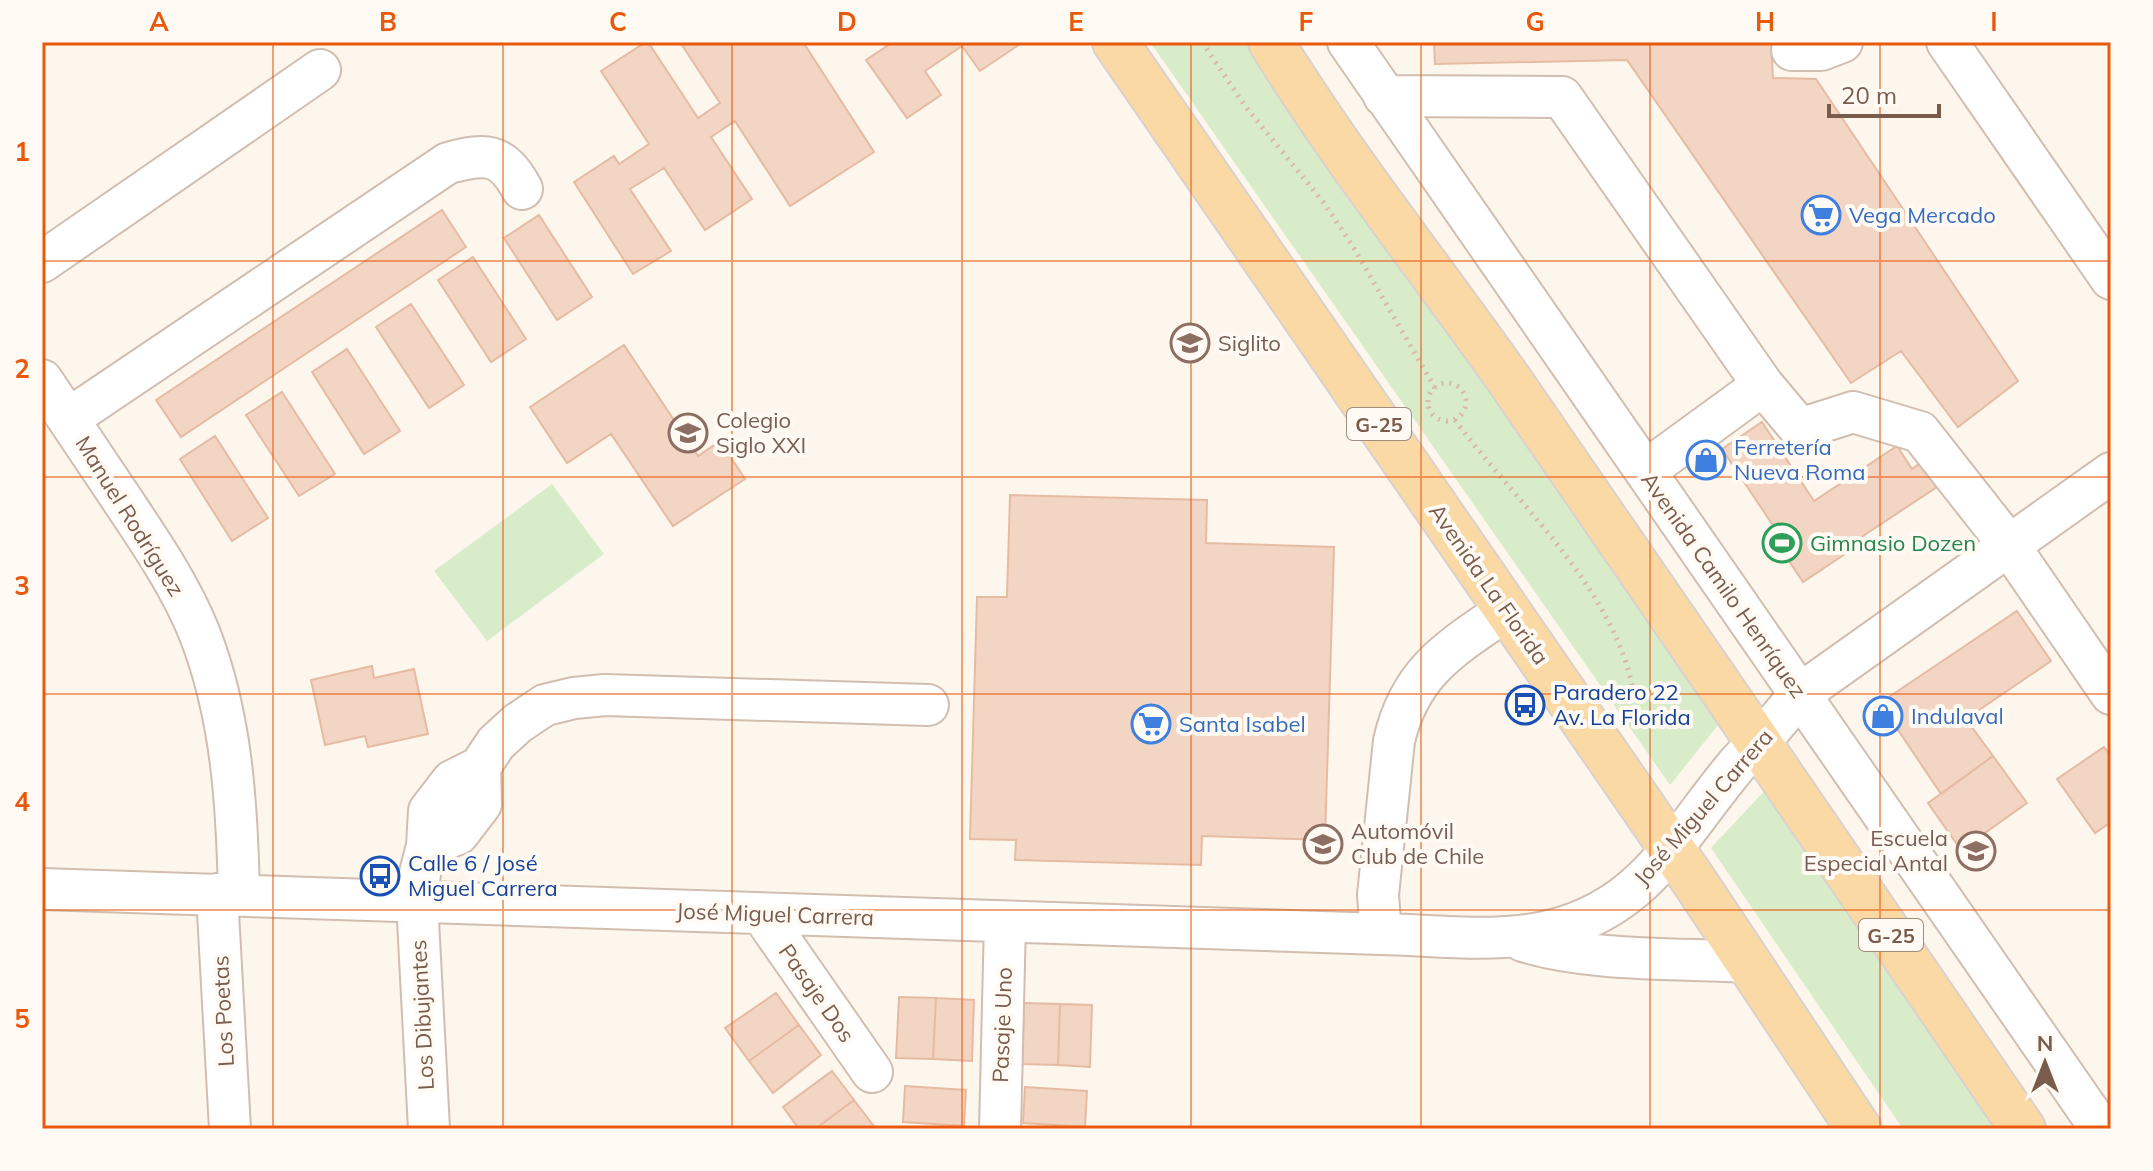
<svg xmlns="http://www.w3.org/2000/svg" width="2153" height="1171" font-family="Mulish,sans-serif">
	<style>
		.green { fill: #d8ecc9 }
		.building { fill: #f3d5c3; stroke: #e6bba3; stroke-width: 2 }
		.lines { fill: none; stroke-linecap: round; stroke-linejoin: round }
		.minor-casing { stroke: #d1beb0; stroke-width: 44 }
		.major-casing { stroke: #dad1cd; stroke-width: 48 }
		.path { stroke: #d9b8a5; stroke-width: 5; stroke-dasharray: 2 6; stroke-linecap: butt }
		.minor { stroke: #fff; stroke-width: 40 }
		.major { stroke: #fbd9a5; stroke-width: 44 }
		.grid { fill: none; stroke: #e8590c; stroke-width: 2; stroke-opacity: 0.55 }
		.labels { text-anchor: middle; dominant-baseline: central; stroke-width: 8; stroke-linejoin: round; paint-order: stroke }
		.shield { fill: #fffaf3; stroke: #a28b7f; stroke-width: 2 }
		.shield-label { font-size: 20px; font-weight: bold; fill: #7a5c4d }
		.shop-label { font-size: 22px; fill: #366cbe; stroke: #fffaf3; text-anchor: start }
		.education-label { font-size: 22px; fill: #785e54; stroke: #fffaf3; text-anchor: start }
		.street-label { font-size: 22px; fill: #7a5c4d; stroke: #fffaf3 }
		.leisure-label { font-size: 22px; fill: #27864d; stroke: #fffaf3; text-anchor: start }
		.transit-label { font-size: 22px; fill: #164399; stroke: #fffaf3; text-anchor: start }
		.neatline { fill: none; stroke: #e8590c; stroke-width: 3 }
		.grid-label { font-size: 26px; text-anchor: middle; font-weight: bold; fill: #e8590c }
	</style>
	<rect width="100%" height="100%" fill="#fdf6ec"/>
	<path class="green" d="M1150 42H1245L1722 720 1670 785Z
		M552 484 604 554 487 641 434 571Z
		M1767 788 2003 1129H1903L1711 848Z"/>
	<path class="building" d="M646 42H648L698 118 720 103 680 42H803L874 152 790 206 735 121 711 137 752 199 705 230 664 168 630 189 671 251 633 274 574 182 614 156 619 164 649 144 601 71Z
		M893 42H1019L1020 44 980 71 962 46 925 71 941 95 907 118 866 60Z
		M1434 42H1771L1773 78 1816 79 2018 381 1958 427 1901 351 1851 383 1627 60 1435 64Z
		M442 210 466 247 181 437 156 400Z
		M539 215 592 297 557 320 504 238Z
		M473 257 526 339 491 362 438 280Z
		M411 304 464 385 429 408 376 327Z
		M624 345 698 456 720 441 745 479 673 526 611 434 567 463 530 407Z
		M347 349 400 431 364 454 312 372Z
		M282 392 335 474 299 496 246 415Z
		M1762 422 1814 501 1897 446 1912 469 1924 460 1940 485 1860 538 1863 542 1803 582 1769 531 1774 527 1722 449Z
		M215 436 268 518 232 541 180 459Z
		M1010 495 1207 500 1206 543 1334 547 1325 840 1202 836 1201 865 1015 860 1016 840 970 839 977 597H1007Z
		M2017 611 2051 661 1966 719 1993 756 1941 794 1880 703Z
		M372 666 374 678 414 669 428 734 368 747 365 736 325 745 311 680Z
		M2104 747 2111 757V822L2095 833 2057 779Z
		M1993 756 2027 803 1961 850 1928 803Z
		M776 993 799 1025 749 1061 725 1028Z
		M899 997 936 998 933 1059 896 1058Z
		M936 998 974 1000 972 1061 933 1059Z
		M1024 1003 1060 1004 1058 1065 1022 1064Z
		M1060 1004 1092 1005 1090 1067 1058 1065Z
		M799 1025 821 1055 773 1093 749 1061Z
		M832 1071 854 1100 815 1129H799L783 1107Z
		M905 1086 966 1090 964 1126 903 1122Z
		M1025 1087 1087 1091 1085 1127 1023 1123Z
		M854 1100 876 1129H815Z"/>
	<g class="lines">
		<g class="minor-casing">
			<path id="minor" d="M1348 42 2101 1129
				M1947 42 2111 279
				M1792 50H1821L1842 42
				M1384 96 1562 97 1763 385 1645 471
				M42 262 320 70
				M42 380C69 420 96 461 123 501 151 543 180 585 199 632 232 716 237 805 239 894
				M1763 385 1800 429 1853 412 1920 432 2008 544 2111 694
				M68 419 448 163C486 153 502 152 522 189
				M427 846 458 834 481 804 480 767
				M42 889 1381 934C1430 935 1485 942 1534 934 1641 916 1672 843 1735 767 1742 758 1752 750 1760 741 1774 726 1787 709 1800 694L2111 473
				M217 894 230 1129
				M762 914 872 1072
				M1381 934 1378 895 1394 741C1410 671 1451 648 1507 610
				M1523 941C1591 962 1678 958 1749 962
				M429 1129 417 901 420 873 427 846 429 811 452 781 480 767 496 743 518 723 545 705 574 698 605 695 928 705
				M1000 1129 1005 922"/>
		</g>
		<g class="major-casing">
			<path id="major" d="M1115 42 1694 881 1859 1129
				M1271 42C1344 161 1432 270 1512 384 1683 632 1853 880 2023 1129"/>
		</g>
		<path class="path" d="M1202 42 1245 106 1324 203 1352 245 1435 388
			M1428 402a19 19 0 1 1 38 0a19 19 0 1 1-38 0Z
			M1455 420C1515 502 1618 591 1634 696"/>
		<use href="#minor" class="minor"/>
		<use href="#major" class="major"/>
	</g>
	<path class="grid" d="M273 42V1129M503 42V1129M732 42V1129M962 42V1129M1191 42V1129M1421 42V1129M1650 42V1129M1880 42V1129M42 261H2111M42 477H2111M42 694H2111M42 910H2111"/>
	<defs>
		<g id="supermarket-ring" transform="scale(2)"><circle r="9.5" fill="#fffaf3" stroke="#3f7fe0" stroke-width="1.5"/><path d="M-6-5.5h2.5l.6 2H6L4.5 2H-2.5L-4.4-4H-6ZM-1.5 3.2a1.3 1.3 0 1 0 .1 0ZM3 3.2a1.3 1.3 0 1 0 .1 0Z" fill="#3f7fe0"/></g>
		<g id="school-ring" transform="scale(2)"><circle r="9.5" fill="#fffaf3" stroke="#8d6e63" stroke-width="1.5"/><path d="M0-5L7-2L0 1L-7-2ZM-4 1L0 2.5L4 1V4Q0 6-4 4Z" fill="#8d6e63"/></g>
		<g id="shop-ring" transform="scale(2)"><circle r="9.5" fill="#fffaf3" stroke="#3f7fe0" stroke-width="1.5"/><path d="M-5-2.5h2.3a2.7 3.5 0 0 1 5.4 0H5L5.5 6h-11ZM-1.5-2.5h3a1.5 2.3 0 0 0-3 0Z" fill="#3f7fe0"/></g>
		<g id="stadium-ring" transform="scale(2)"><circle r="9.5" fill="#fffaf3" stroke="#2e9e5b" stroke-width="1.5"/><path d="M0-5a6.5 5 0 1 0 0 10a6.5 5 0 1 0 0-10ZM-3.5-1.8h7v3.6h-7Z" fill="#2e9e5b"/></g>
		<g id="bus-ring" transform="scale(2)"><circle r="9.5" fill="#fffaf3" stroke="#1a4fb4" stroke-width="1.5"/><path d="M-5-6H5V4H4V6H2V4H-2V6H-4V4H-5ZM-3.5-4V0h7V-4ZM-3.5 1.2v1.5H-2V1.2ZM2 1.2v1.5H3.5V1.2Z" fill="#1a4fb4"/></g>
		<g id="university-ring" transform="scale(2)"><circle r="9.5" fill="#fffaf3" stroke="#8d6e63" stroke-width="1.5"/><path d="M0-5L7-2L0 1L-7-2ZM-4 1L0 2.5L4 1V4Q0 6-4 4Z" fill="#8d6e63"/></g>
	</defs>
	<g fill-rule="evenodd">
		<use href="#supermarket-ring" x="1821" y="215"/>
		<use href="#school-ring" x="1190" y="343"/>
		<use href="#school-ring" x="688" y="433"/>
		<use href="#shop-ring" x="1706" y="460"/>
		<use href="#stadium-ring" x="1782" y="543"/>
		<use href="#bus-ring" x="1525" y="705"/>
		<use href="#shop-ring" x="1883" y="716"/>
		<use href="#supermarket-ring" x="1151" y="724"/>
		<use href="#university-ring" x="1323" y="844"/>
		<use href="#school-ring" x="1976" y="851"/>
		<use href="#bus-ring" x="380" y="876"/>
	</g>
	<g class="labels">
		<g class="shield">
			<rect x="1347" y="408" width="64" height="32" rx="6"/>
			<rect x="1859" y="919" width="64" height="32" rx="6"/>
		</g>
		<g class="shield-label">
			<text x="1379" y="424">G-25</text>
			<text x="1891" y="935">G-25</text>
		</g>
		<g class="shop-label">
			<text x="1849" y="215">Vega Mercado</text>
			<text x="1734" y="447">Ferretería<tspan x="1734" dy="25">Nueva Roma</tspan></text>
			<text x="1911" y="716">Indulaval</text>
			<text x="1179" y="724">Santa Isabel</text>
		</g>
		<g class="education-label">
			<text x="1218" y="343">Siglito</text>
			<text x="716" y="420">Colegio<tspan x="716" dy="25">Siglo XXI</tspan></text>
			<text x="1351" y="831">Automóvil<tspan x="1351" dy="25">Club de Chile</tspan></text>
			<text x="1948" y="838" text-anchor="end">Escuela<tspan x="1948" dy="25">Especial Antal</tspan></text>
		</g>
		<g class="street-label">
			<text transform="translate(130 516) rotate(58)">Manuel Rodríguez</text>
			<text transform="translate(1489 584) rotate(55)">Avenida La Florida</text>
			<text transform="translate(1724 585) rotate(55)">Avenida Camilo Henríquez</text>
			<text transform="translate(1703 807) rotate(-49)">José Miguel Carrera</text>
			<text transform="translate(775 914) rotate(2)">José Miguel Carrera</text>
			<text transform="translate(817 993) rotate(55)">Pasaje Dos</text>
			<text transform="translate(223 1011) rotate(-93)">Los Poetas</text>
			<text transform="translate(422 1015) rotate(-93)">Los Dibujantes</text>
			<text transform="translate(1002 1025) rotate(-88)">Pasaje Uno</text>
		</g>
		<g class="leisure-label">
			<text x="1810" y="543">Gimnasio Dozen</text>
		</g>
		<g class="transit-label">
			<text x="1553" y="692">Paradero 22<tspan x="1553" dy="25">Av. La Florida</tspan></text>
			<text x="408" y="863">Calle 6 / José<tspan x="408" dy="25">Miguel Carrera</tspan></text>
		</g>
	</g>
	<rect width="2153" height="1171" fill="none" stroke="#fffaf3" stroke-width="88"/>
	<g transform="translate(2045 1063)" stroke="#fffaf3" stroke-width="6" paint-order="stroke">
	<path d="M0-6L14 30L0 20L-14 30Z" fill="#7a5c4d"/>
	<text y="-12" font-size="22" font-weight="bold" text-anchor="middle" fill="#7a5c4d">N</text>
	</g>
	<path d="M1829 104v12h110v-12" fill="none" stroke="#7a5c4d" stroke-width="4"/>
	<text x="1841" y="104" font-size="24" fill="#7a5c4d" stroke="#fffaf3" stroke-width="6" paint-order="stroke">20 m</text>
	<rect x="44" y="44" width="2065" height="1083" class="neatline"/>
	<g class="grid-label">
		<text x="159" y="31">A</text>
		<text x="388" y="31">B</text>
		<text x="618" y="31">C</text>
		<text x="847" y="31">D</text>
		<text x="1076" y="31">E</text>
		<text x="1306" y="31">F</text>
		<text x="1535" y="31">G</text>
		<text x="1765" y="31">H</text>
		<text x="1994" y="31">I</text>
		<text x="22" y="161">1</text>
		<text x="22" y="378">2</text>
		<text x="22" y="595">3</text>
		<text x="22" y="811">4</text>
		<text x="22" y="1028">5</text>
	</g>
</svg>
